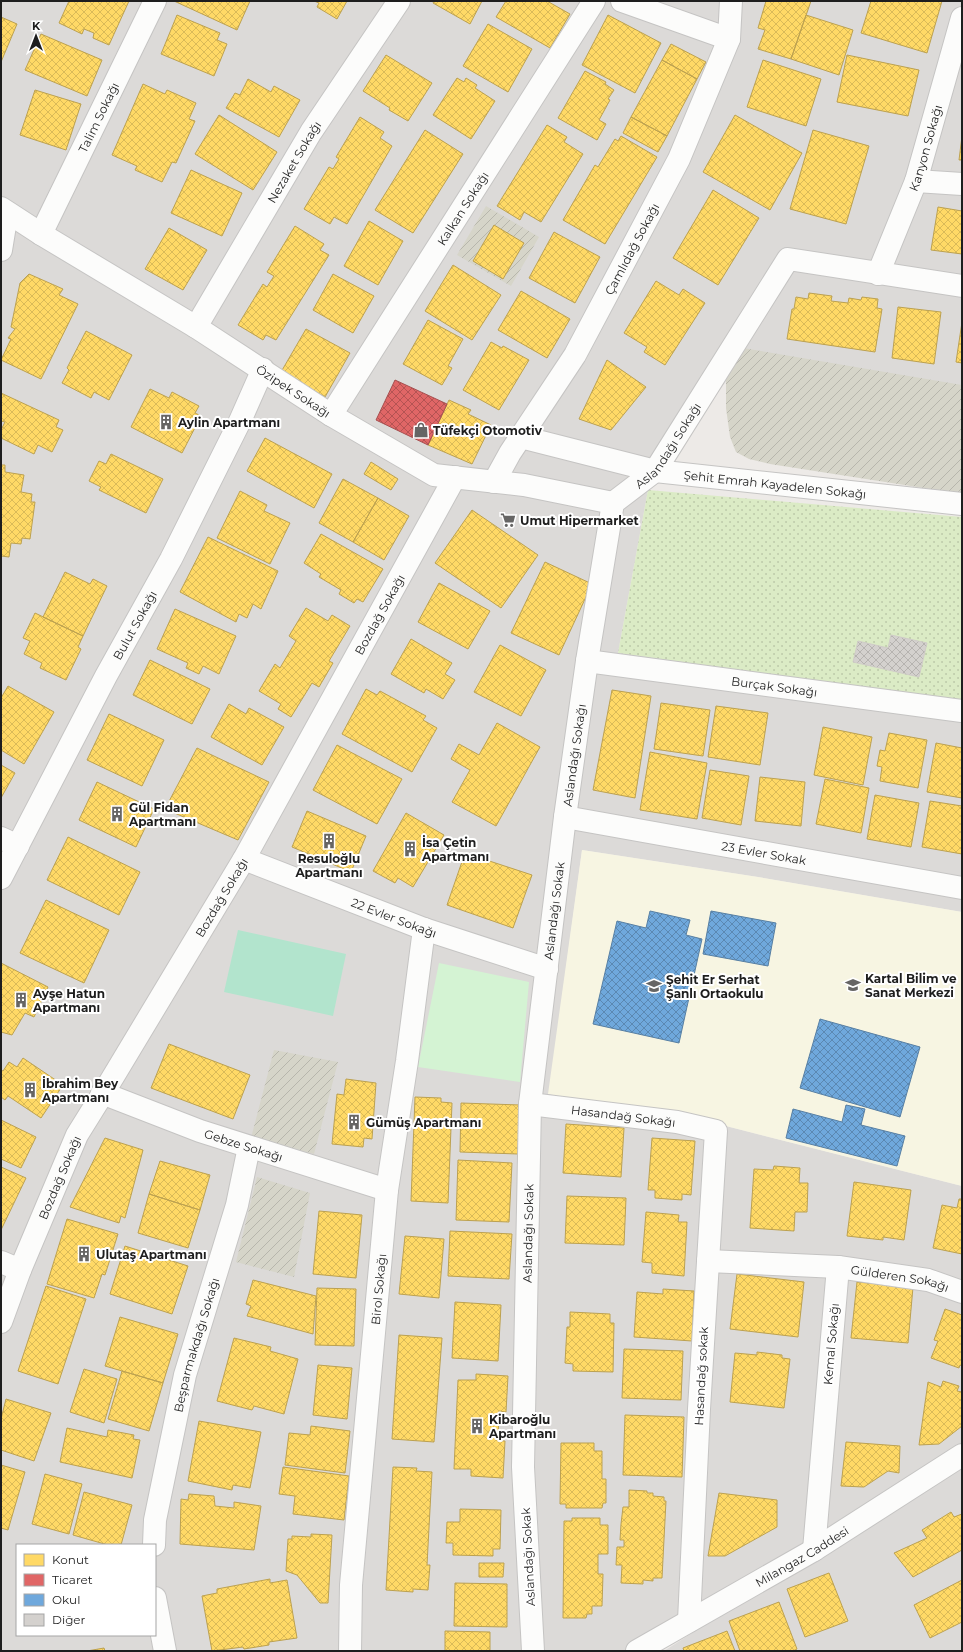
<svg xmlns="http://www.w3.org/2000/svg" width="963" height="1652" font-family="Montserrat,sans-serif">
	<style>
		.residential { fill: #dcdad8; fill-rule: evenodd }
		.education { fill: #f7f5e2 }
		.construction { fill: url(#construction-furrows) }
		.grass { fill: url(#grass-dots) }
		.park { fill: #d4f3d3 }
		.pitch { fill: #b2e4cd }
		.homes { fill: url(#homes-cross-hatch); stroke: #bca150 }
		.shops { fill: url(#shops-cross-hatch); stroke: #a65050 }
		.schools { fill: url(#schools-cross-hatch); stroke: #577fa3 }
		.building { fill: url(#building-cross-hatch); stroke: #d0ccc8 }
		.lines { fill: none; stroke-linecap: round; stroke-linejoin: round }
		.minor-casing { stroke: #c5c4c3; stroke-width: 24 }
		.minor { stroke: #fcfcfb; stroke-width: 22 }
		.labels { text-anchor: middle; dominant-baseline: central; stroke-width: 4; stroke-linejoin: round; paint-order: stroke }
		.street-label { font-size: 12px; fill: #1e1e1e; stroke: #fff }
		.poi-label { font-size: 12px; font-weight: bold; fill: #1e1e1e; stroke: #fff; text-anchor: start }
	</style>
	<defs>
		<pattern id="construction-furrows" width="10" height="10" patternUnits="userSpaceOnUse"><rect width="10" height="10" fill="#d6d5c9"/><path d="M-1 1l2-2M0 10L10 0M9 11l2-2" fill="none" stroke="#b7b6ac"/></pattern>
		<pattern id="grass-dots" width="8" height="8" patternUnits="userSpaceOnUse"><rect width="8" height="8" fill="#dbebc5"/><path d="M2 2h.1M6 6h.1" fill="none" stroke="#bcc9a9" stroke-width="1.8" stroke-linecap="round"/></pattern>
		<pattern id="homes-cross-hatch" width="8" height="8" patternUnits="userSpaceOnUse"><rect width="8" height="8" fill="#ffd966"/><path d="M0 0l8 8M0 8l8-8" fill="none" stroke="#daba58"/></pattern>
		<pattern id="shops-cross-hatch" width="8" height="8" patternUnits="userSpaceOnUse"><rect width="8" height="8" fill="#e06666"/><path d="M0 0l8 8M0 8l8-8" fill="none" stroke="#b55353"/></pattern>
		<pattern id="schools-cross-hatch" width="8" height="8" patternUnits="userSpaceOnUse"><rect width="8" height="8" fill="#6fa8dc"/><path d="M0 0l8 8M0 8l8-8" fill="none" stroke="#5b88b2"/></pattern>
		<pattern id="building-cross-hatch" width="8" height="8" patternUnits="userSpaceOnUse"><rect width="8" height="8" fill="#d4d1ce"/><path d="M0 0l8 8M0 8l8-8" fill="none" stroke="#b6b3b0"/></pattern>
	</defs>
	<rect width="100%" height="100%" fill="#edeae7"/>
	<path class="residential" d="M1 1H962V386L747 352 648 490 618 653 962 701V912L758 877 582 850 549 1094 726 1126 962 1186V1447L624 1651H1ZM17 1545H155V1635H17Z
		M962 1462V1651H664L926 1484Z"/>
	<path class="education" d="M582 850 758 877 962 912V1186L726 1126 548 1094Z"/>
	<path class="construction" d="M486 206 539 237 511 286 457 255Z
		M737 347 962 385V494L770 464 749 459 736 452 730 437 726 408V357Z
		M274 1050 338 1062 314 1154 251 1138Z
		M257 1177 310 1193 294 1277 236 1262Z"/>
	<path class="grass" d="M648 490 962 517V701L618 653Z"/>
	<path class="park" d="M439 963 529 982 520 1082 418 1067Z"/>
	<path class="pitch" d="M238 930 346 954 333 1016 224 992Z"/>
	<path class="homes" d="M69 1H129L109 45 93 38 94 33 84 29 82 34 59 23Z
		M174 1H250L237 30Z
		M314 1H347L337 19 317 7 319 3Z
		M434 1H482L470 24 433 3Z
		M506 1H547L570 14 550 48 496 17Z
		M766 1H811L791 59 758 49 765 30 758 28Z
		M871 1H942L927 53 861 33Z
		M177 15 220 33 217 40 227 44 214 76 161 54Z
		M608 15 661 43 635 93 582 65Z
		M806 15 853 30 839 75 791 59Z
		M1 17 17 24 1 62Z
		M488 24 532 49 508 92 463 66Z
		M41 34 102 60 87 96 25 70Z
		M671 44 706 62 697 79 662 60Z
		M386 55 432 83 408 121 389 110 390 108 363 91Z
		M847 55 919 70 908 116 837 102Z
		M662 60 697 79 667 136 631 117Z
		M763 60 821 79 806 126 747 107Z
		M585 71 606 82 605 84 614 90 608 99 610 100 599 120 606 124 597 140 558 118Z
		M457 78 464 82 466 78 477 85 475 88 495 101 471 139 433 115Z
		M248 79 271 92 274 86 300 100 279 137 226 108 235 93 240 95Z
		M143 84 165 94 167 90 196 103 189 119 195 121 176 163 172 162 162 182 135 170 137 166 112 155Z
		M35 90 81 104 66 150 20 135Z
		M219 115 277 152 253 190 195 154Z
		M735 115 802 153 770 210 703 172Z
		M360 117 384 132 380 138 392 146 347 224 334 217 330 224 304 209 329 167 333 169 339 159 336 157Z
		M631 117 667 136 658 152 623 133Z
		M547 125 567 137 564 142 583 154 541 222 524 212 520 220 497 206Z
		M425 130 463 154 413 233 375 210Z
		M813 130 869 146 846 224 790 209Z
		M621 136 657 157 605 244 563 220 595 165 598 167 615 139 618 141Z
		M962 136V160H959Z
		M191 170 242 193 222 236 171 213Z
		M713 190 759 218 718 285 673 258Z
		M938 207 962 211V254L931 250Z
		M369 221 403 241 378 285 344 266Z
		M494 225 524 243 503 279 473 261Z
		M295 226 324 244 320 250 329 255 276 340 266 335 263 340 238 325 263 284 267 287 274 276 267 272Z
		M169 228 207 250 183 290 145 269Z
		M554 232 600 257 575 303 529 278Z
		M453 265 501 295 472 340 425 311Z
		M29 274 63 289 59 295 78 304 41 379 1 360 11 339 8 338 15 329 11 327 20 283Z
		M333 274 374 296 353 333 313 310Z
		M656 281 679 295 683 289 705 303 665 365 644 352 647 347 624 333Z
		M521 291 570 319 547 358 498 330Z
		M809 293 832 296 831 301 848 303 849 298 861 300 862 297 878 299 877 308 882 309 875 352 787 339 792 309H794L796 297 808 299Z
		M898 307 941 312 934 364 892 358Z
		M428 320 463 339 448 366 452 368 442 385 403 364Z
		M962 322V363L956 362Z
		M306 329 350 353 325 397 281 372Z
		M86 331 132 355 109 400 94 392 91 398 62 383 69 370 67 368Z
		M491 342 502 348 503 346 529 360 499 410 463 390Z
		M607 360 646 387 611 430 579 419Z
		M150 389 169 398 172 392 199 406 195 413 201 416 182 453 131 427Z
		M1 393 59 420 56 427 63 430 52 452 38 445 34 454 1 438V430L5 422 1 421Z
		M449 400 471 410 468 414 491 425 472 464 428 445Z
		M265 438 332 474 314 508 247 471Z
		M111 454 163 479 146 513 99 490 101 487 89 481 99 461 106 464Z
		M371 462 398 479 391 490 364 474Z
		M1 465H5V472L24 475 21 492 32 494 31 502H35L30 539 22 538 21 544 11 543 9 557 1 556Z
		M343 479 378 498 353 542 319 523Z
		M240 491 267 505 264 511 290 523 270 564 217 538Z
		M378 498 409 516 384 560 353 542Z
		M472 510 538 555 501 608 435 563Z
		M321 534 383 569 363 602 357 599 354 603 339 594 341 590 319 577 321 574 304 563Z
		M208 537 278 571 261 609 253 604 247 618 239 614 236 622 180 592Z
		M545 562 592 584 559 655 511 633Z
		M65 572 90 584 93 579 107 586 83 636 43 617Z
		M439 583 490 611 468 649 418 622Z
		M306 608 328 621 332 615 350 626 329 661 333 663 319 687 312 683 291 717 278 709 281 704 259 691 275 664 280 668 296 641 289 636Z
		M175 609 236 636 219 674 203 666 199 674 186 668 188 663 157 649Z
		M35 613 83 636 78 647 81 649 66 680 40 668 42 663 24 654 30 641 23 638Z
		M411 639 452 663 445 674 455 680 443 699 426 689 424 693 391 674Z
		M500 645 546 670 521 716 474 692Z
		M150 660 210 689 192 724 133 695Z
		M8 686 54 712 24 764 1 750V698Z
		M366 689 377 695 380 691 426 716 423 720 437 728 412 772 342 734Z
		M612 690 651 696 635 798 593 790Z
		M661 703 710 710 703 756 654 749Z
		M229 704 246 714 249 708 284 727 262 765 211 737Z
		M716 706 768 713 760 765 708 757Z
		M109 714 164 740 142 786 87 760Z
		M497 723 540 747 496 826 452 802 470 770 451 759 459 744 479 755Z
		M823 727 872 737 863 785 814 775Z
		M889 733 927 740 918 788 880 781 882 767 877 766 880 750 885 751Z
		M936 743 962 748V798L927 792Z
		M337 745 402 779 377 824 313 790Z
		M197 748 269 782 238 840 165 809Z
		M650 752 707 763 697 819 640 810Z
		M1 765 15 773 1 798Z
		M710 770 749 776 741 825 702 818Z
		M760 777 805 782 801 826 755 821Z
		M825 779 869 788 861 833 816 824Z
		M97 782 154 809 136 847 79 820Z
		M875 795 919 803 911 847 867 839Z
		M930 801 962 806V854L922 847Z
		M307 811 366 836 351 872 292 847Z
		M406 813 444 835 413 887 398 878 395 883 373 871Z
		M68 837 140 872 119 915 47 880Z
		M465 853 532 875 513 928 447 905Z
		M46 900 109 930 84 983 20 953Z
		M1 963 48 987 34 1017 25 1013 12 1035 1 1032Z
		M169 1044 250 1075 233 1119 151 1088Z
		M23 1058 63 1085 41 1118 8 1096 5 1100 1 1097V1070L3 1071 9 1062 17 1067Z
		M346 1079 376 1083 372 1139 364 1138 363 1147 332 1144 337 1094 344 1095Z
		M415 1097 441 1098V1102L452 1103 448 1203 411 1201Z
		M461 1103 520 1105 518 1154 460 1152Z
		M1 1120 36 1137 21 1168 1 1159Z
		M566 1124 624 1128 621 1177 563 1173Z
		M105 1138 143 1150 125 1218 121 1216 119 1223 70 1207Z
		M652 1138 695 1141 691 1195 682 1194V1200L655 1198V1190H648Z
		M458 1160 512 1163 509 1222 456 1220Z
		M160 1161 210 1175 200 1210 149 1194Z
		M774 1166 800 1168 799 1183H808L807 1212H795L794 1231 750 1228 754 1169 773 1170Z
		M1 1167 26 1178 1 1230Z
		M854 1182 911 1190 904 1240 883 1237V1240L847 1236Z
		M149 1194 200 1210 188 1248 138 1233Z
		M567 1196 626 1198 624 1245 565 1243Z
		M959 1199H962V1254L933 1248 942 1205 957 1208Z
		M319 1211 362 1215 356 1278 313 1274Z
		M646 1212 679 1215 678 1222H687L684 1276 652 1273V1263L642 1262Z
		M67 1219 118 1234 105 1275 102 1274 94 1298 47 1284Z
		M450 1231 512 1234 509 1279 448 1276Z
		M405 1236 444 1239 439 1298 399 1294Z
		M125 1246 188 1266 172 1314 110 1294Z
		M737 1274 804 1282 798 1337 730 1329Z
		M253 1280 316 1296 313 1334 247 1316 251 1306 246 1304Z
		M857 1282 913 1287 908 1343 851 1338Z
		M46 1286 86 1299 58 1384 18 1371Z
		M317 1288 356 1289 354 1346 315 1345Z
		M663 1289 694 1291 692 1341 634 1337 637 1292 663 1294Z
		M455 1302 501 1305 498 1361 452 1358Z
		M945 1309 962 1315V1366L960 1365 959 1368 931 1358 938 1341 934 1340Z
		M570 1312 610 1314V1323H614L613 1372 573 1371V1364L565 1363 567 1327H570Z
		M120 1317 178 1334 163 1383 105 1366Z
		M399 1335 442 1338 434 1442 392 1439Z
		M234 1338 271 1347 270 1351 298 1359 284 1414 254 1406 252 1410 217 1401Z
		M624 1349 683 1351 681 1400 622 1398Z
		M757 1352 782 1355V1358L790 1359 784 1408 730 1402 735 1353 757 1355Z
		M318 1365 352 1368 347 1419 313 1415Z
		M84 1369 117 1379 104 1423 70 1412Z
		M122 1371 163 1383 149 1431 108 1419Z
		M476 1374 508 1376 506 1412 499 1411 498 1441H505L503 1478 471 1476V1469H454L458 1380H476Z
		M943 1381 959 1386 957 1391 962 1392V1426L939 1444 919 1445 928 1382 941 1387Z
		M6 1399 51 1413 34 1461 1 1450V1419Z
		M625 1415 684 1417 682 1477 623 1475Z
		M199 1421 261 1432 250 1488 233 1485 232 1490 188 1481Z
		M311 1426 350 1431 345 1473 285 1465 289 1433 310 1435Z
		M67 1428 107 1437 108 1430 134 1435 133 1439 140 1440 132 1478 60 1462Z
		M846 1442 900 1446 899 1473 888 1471 864 1487 841 1486Z
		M561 1443H594V1451H602V1479H606V1503H603L602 1508H566V1504H560Z
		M1 1465 25 1472 8 1530 1 1528Z
		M283 1467 349 1476 344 1520 293 1514 295 1496 279 1494Z
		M393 1467 417 1468 416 1471 432 1472 427 1565H430L428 1590 413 1589V1592L386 1590Z
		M45 1474 82 1484 69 1534 32 1524Z
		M629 1490 647 1491V1493H653V1496L664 1497V1501H666L662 1578H653V1581L643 1580V1584L621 1583 622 1565H616L617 1547H624V1540H620L621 1524 623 1507H629Z
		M84 1492 132 1505 121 1545H108L73 1535Z
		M719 1493 777 1500V1527L725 1556H708Z
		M189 1494 214 1496 215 1506 234 1508V1502L261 1506 254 1550 180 1544 181 1499 188 1500Z
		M460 1509 501 1510 500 1549H493V1556L453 1555V1543H446L447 1522H460Z
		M951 1512 954 1517 962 1514V1550L913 1577 894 1553 927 1538 922 1530Z
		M572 1518H600V1525H608V1554H598V1574H603L602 1606H592V1614H587L586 1618H563L564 1521H572Z
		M311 1534 332 1535 328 1603H320L297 1575 286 1571 288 1539H292V1536L311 1537Z
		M479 1563H504L503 1577H479Z
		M829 1573 848 1621 805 1637 787 1589Z
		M270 1579V1583L287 1580 297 1638 269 1642V1645L244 1649 243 1647 212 1651 202 1596 217 1593V1589Z
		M962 1580V1622L930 1638 914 1605Z
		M455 1583 507 1584V1627L454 1626Z
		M779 1602 797 1649 793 1651H740L729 1621Z
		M445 1631 490 1632V1651H445Z
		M727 1631 735 1651H684L683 1648Z
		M104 1648 105 1651H87Z"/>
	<path class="shops" d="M395 380 447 404 428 445 376 420Z"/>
	<path class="schools" d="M650 911 690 920 686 935 702 939 679 1043 593 1024 617 921 646 928Z
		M711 911 776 923 768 966 703 954Z
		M820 1019 920 1047 900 1117 800 1088Z
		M846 1105 865 1109 861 1125 905 1136 897 1166 786 1138 793 1109 842 1122Z"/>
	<path class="building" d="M891 635 927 643 919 677 853 662 858 641 888 648Z"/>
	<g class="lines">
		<g class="minor-casing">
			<g id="minor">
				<path d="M622 1 729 39"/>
				<path d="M916 181 962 184"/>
				<path id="s1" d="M1 208 41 234 196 327 331 415 434 475 524 485 613 503"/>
				<path id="s2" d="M41 234 155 1"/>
				<path d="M1 250 7 213"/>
				<path id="s3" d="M878 274 916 181 962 18"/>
				<path id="s4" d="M196 327 311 132 399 1"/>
				<path id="s5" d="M331 415 594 1"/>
				<path id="s6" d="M521 437 655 471 962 504"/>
				<path id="s7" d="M494 482 510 453 575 355 679 159 729 39 731 1"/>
				<path id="s8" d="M587 661 962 711"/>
				<path id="s9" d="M565 817 962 888"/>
				<path d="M1 838 18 846"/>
				<path id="s10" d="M244 859 424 929 547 969"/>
				<path id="s11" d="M1 878 106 676 171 559 240 421 263 369"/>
				<path id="s12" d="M102 1093 200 1131 387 1190"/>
				<path id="s13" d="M530 1104 677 1122 716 1131 699 1409 689 1621"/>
				<path d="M708 1261 838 1267 814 1550"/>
				<path d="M1 1262 20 1270"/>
				<path id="s14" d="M838 1267 928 1280 962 1292"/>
				<path id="s15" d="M1 1322 20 1270 77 1135 110 1082 244 859 455 477"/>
				<path id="s16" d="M154 1545 155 1520 185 1375 237 1205 249 1147"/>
				<path d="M155 1598 165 1651"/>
				<path id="s17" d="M350 1651 351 1585 387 1190 407 1061 424 929"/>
				<path id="s18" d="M533 1651 523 1467 530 1104 565 817 587 661 613 503 655 471 788 259 962 286"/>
				<path id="s19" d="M637 1651 814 1550 962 1455"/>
			</g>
		</g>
		<use href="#minor" class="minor"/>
	</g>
	<defs>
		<g id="building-bare" transform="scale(1.2)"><path d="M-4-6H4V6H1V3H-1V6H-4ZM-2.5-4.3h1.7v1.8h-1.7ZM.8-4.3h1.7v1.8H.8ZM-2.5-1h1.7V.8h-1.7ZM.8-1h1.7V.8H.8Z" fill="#666564" stroke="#fff" stroke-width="2.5" paint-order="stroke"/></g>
		<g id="shop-bare" transform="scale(1.2)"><path d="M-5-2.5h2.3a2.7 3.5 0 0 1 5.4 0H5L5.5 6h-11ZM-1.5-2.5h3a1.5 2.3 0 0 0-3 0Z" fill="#666564" stroke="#fff" stroke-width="2.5" paint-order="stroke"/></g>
		<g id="supermarket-bare" transform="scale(1.2)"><path d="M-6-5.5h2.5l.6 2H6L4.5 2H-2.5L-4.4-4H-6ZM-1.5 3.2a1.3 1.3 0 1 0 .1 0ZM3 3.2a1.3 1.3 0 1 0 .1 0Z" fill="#666564" stroke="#fff" stroke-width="2.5" paint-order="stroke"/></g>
		<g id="school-bare" transform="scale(1.2)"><path d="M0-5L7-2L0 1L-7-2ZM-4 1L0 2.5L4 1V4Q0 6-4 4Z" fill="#666564" stroke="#fff" stroke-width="2.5" paint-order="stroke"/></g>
	</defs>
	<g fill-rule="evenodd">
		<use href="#building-bare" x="166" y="422"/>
		<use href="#shop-bare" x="421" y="430"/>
		<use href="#supermarket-bare" x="508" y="520"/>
		<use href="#building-bare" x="117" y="814"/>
		<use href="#building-bare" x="329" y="841"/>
		<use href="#building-bare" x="410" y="849"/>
		<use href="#school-bare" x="853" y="985"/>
		<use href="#school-bare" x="654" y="986"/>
		<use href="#building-bare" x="21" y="1000"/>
		<use href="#building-bare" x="30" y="1090"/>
		<use href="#building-bare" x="354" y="1122"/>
		<use href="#building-bare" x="84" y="1254"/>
		<use href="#building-bare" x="477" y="1426"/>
	</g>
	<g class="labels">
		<g class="street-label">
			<text stroke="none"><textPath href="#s2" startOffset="130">Talim Sokağı</textPath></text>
			<text stroke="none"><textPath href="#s3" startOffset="135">Kanyon Sokağı</textPath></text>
			<text stroke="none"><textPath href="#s4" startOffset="192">Nezaket Sokağı</textPath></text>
			<text stroke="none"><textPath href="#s5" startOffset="245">Kalkan Sokağı</textPath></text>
			<text stroke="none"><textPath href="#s7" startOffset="271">Çamlıdağ Sokağı</textPath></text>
			<text stroke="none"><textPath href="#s1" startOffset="345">Özipek Sokağı</textPath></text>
			<text stroke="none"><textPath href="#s18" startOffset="1235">Aslandağı Sokağı</textPath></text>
			<text stroke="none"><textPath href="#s6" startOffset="259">Şehit Emrah Kayadelen Sokağı</textPath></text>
			<text stroke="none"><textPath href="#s15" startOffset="804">Bozdağ Sokağı</textPath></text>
			<text stroke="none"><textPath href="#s11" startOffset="286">Bulut Sokağı</textPath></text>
			<text stroke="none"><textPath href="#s8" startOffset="189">Burçak Sokağı</textPath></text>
			<text stroke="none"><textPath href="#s18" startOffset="899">Aslandağı Sokağı</textPath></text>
			<text stroke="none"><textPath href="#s9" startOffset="202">23 Evler Sokak</textPath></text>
			<text stroke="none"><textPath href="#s15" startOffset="480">Bozdağ Sokağı</textPath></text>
			<text stroke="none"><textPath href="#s18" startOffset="742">Aslandağı Sokak</textPath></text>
			<text stroke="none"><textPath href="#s10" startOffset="161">22 Evler Sokağı</textPath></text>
			<text stroke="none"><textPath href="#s13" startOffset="94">Hasandağ Sokağı</textPath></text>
			<text stroke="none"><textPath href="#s12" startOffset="151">Gebze Sokağı</textPath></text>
			<text stroke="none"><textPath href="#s15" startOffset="156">Bozdağ Sokağı</textPath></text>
			<text stroke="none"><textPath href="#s18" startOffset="418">Aslandağı Sokak</textPath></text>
			<text stroke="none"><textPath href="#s14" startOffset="63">Gülderen Sokağı</textPath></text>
			<text stroke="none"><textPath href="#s17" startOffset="363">Birol Sokağı</textPath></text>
			<text transform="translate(831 1344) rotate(-85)">Kemal Sokağı</text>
			<text stroke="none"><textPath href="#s16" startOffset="205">Beşparmakdağı Sokağı</textPath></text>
			<text transform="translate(701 1376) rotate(-87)">Hasandağ sokak</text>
			<text stroke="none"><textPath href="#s19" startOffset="190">Milangaz Caddesi</textPath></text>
			<text transform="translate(528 1557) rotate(-93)">Aslandağı Sokak</text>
		</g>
		<g class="poi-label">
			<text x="178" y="422">Aylin Apartmanı</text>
			<text x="433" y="430">Tüfekçi Otomotiv</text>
			<text x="520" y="520">Umut Hipermarket</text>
			<text x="129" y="807">Gül Fidan<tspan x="129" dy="14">Apartmanı</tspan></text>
			<text x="422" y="842">İsa Çetin<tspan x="422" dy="14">Apartmanı</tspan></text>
			<text x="329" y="858" text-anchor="middle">Resuloğlu<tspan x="329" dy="14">Apartmanı</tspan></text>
			<text x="865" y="978">Kartal Bilim ve<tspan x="865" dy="14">Sanat Merkezi</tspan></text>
			<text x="666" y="979">Şehit Er Serhat<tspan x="666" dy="14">Şanlı Ortaokulu</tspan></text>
			<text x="33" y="993">Ayşe Hatun<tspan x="33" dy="14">Apartmanı</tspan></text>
			<text x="42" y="1083">İbrahim Bey<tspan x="42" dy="14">Apartmanı</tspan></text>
			<text x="366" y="1122">Gümüş Apartmanı</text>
			<text x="96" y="1254">Ulutaş Apartmanı</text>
			<text x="489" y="1419">Kibaroğlu<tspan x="489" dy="14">Apartmanı</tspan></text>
		</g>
	</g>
	<rect width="963" height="1652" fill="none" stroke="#1e1e1e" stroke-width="4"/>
	<rect x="16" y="1544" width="140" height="92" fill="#ffffff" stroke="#a5a5a5"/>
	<rect x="24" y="1554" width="20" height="12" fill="#ffd966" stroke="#a5a5a5"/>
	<text x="52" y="1564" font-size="12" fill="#1e1e1e">Konut</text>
	<rect x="24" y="1574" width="20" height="12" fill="#e06666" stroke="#a5a5a5"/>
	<text x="52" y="1584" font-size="12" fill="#1e1e1e">Ticaret</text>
	<rect x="24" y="1594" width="20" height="12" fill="#6fa8dc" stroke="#a5a5a5"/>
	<text x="52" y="1604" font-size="12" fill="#1e1e1e">Okul</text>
	<rect x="24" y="1614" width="20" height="12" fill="#d4d1ce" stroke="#a5a5a5"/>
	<text x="52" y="1624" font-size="12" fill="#1e1e1e">Diğer</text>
	<g transform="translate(36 36)" stroke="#ffffff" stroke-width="3" paint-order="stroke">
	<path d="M0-3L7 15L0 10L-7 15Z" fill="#1e1e1e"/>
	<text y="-6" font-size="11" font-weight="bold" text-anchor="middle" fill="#1e1e1e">K</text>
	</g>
</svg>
